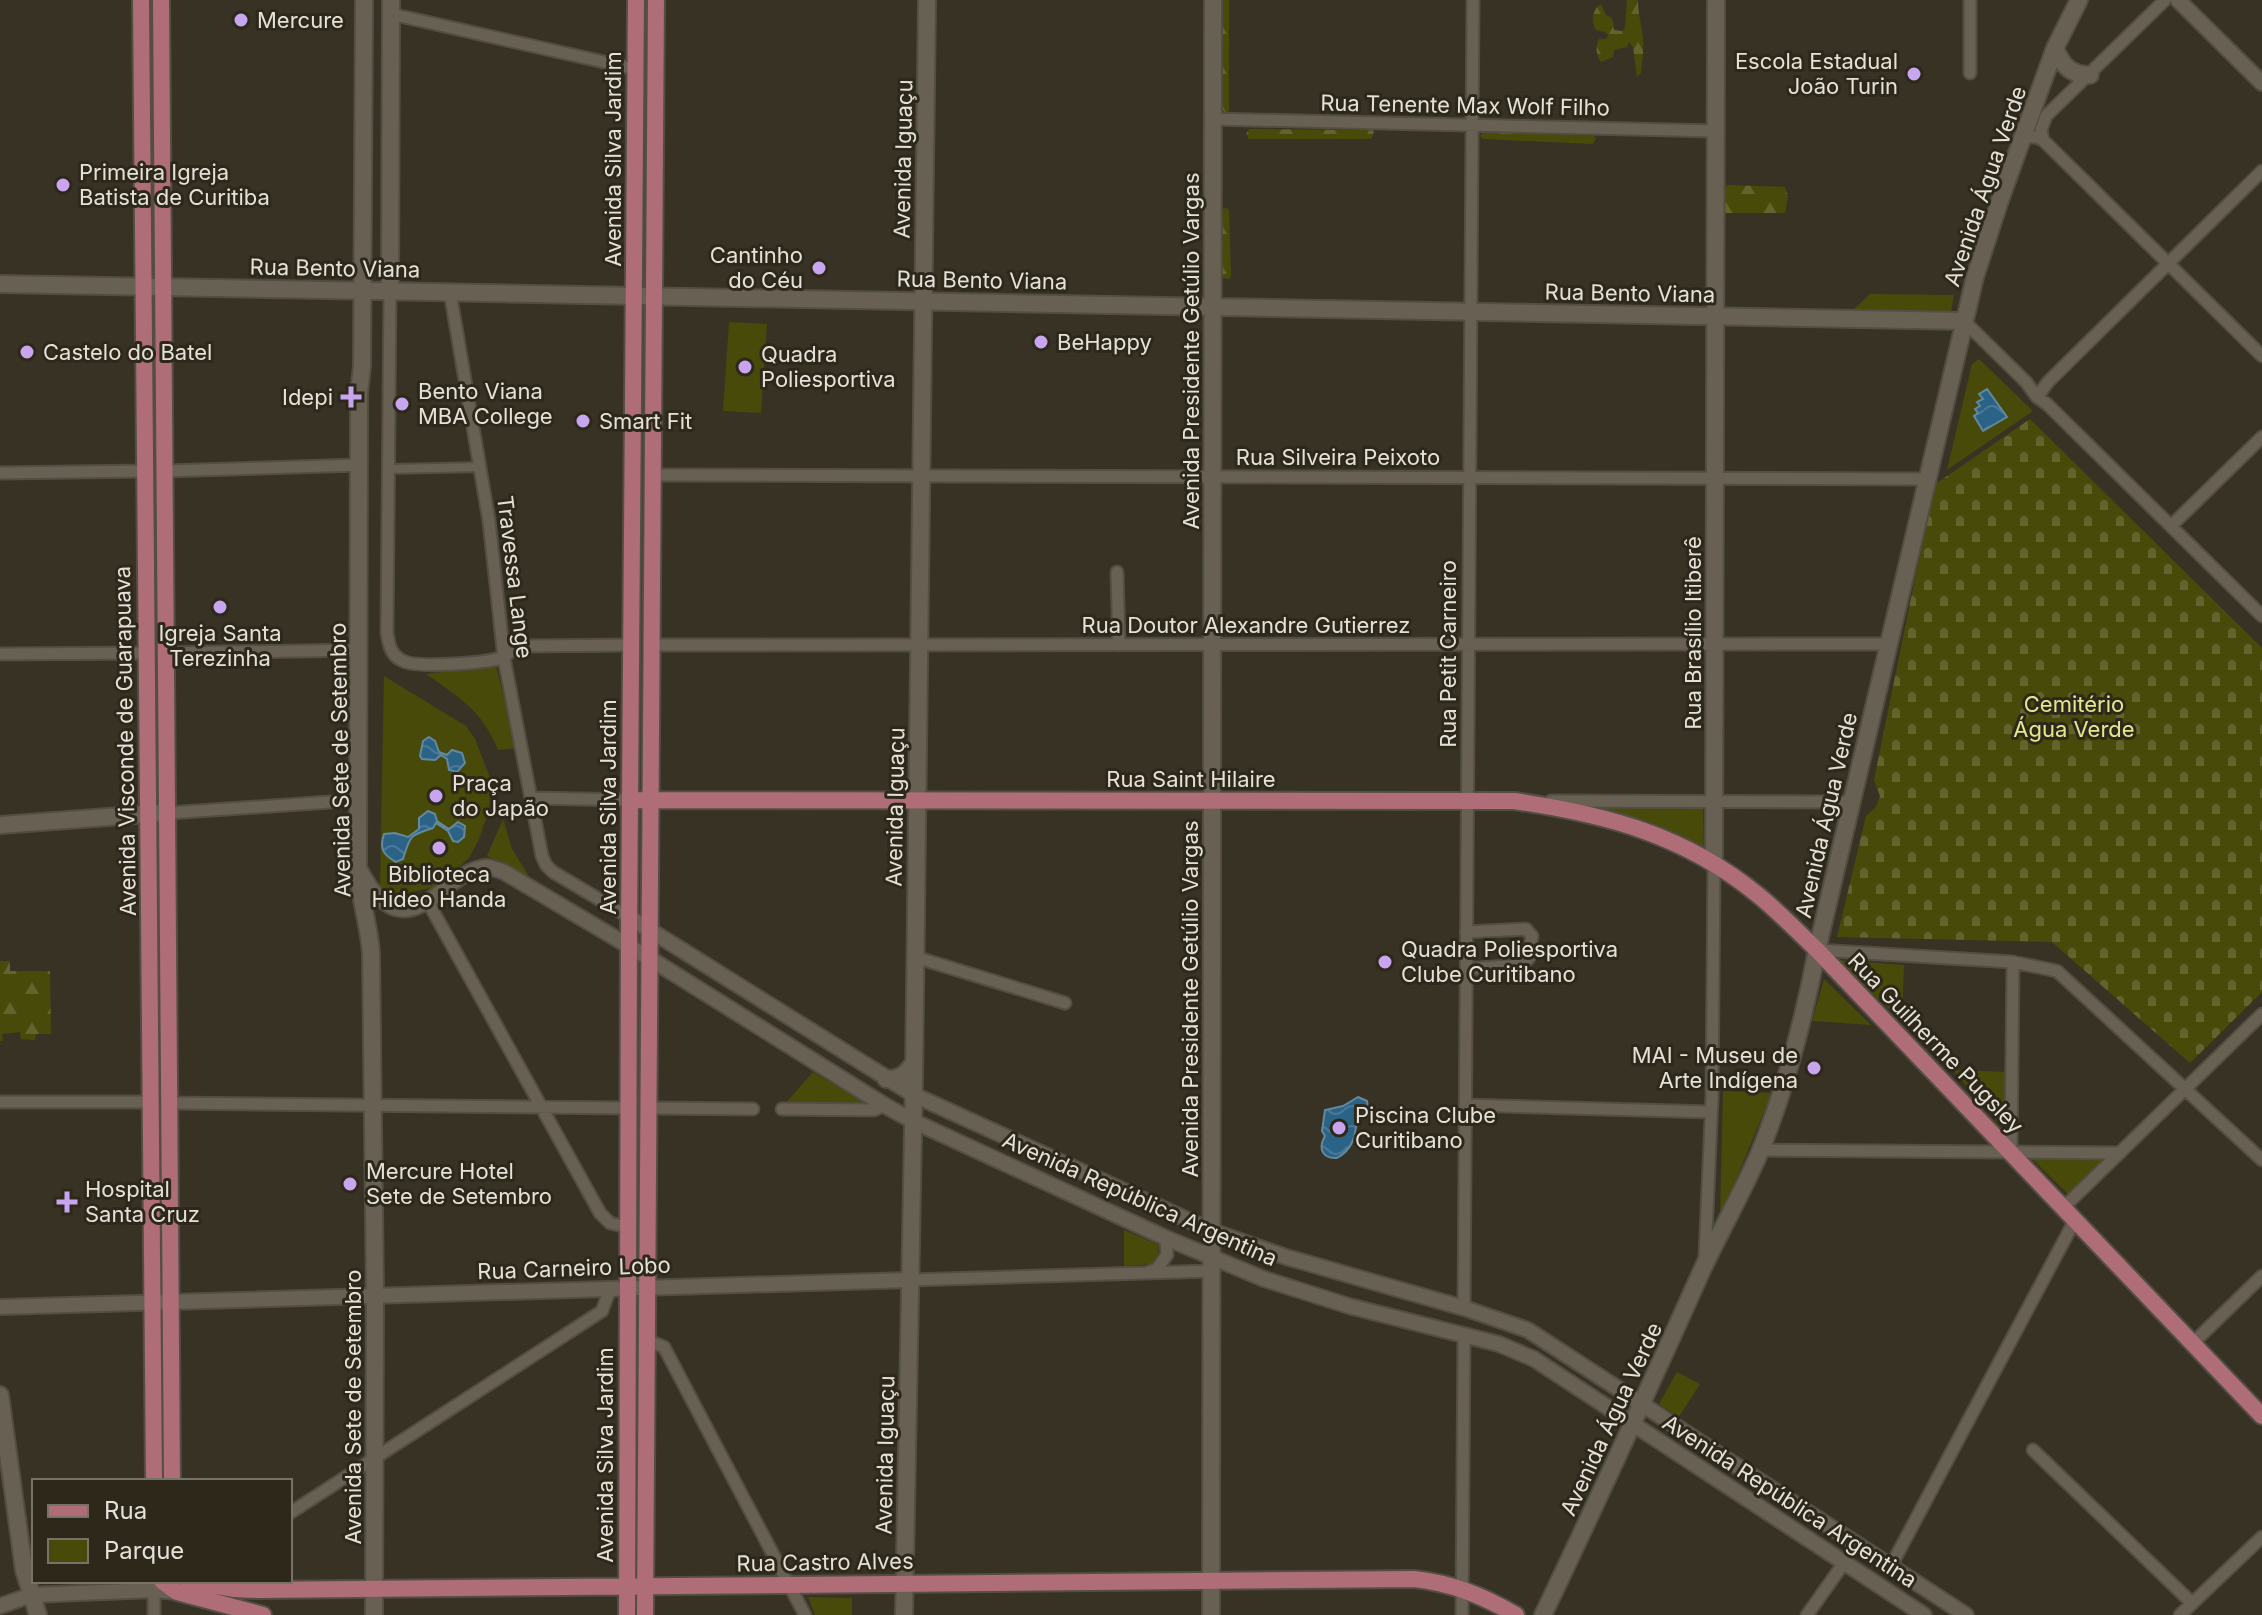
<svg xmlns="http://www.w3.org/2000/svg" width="2262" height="1615" font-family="Inter,sans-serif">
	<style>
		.forest { fill: url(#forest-firs) }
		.cemetery { fill: url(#cemetery-stones) }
		.park { fill: #484a0a }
		.water { fill: url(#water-waves); stroke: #62899f; stroke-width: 2 }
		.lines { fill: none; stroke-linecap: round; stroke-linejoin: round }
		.pedestrian-casing { stroke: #524e43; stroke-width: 12 }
		.minor-casing { stroke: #524e43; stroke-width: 15 }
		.tertiary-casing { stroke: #524e43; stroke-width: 18 }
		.secondary-casing { stroke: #524e43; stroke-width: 20 }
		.primary-casing { stroke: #524e43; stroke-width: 20 }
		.pedestrian { stroke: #686153; stroke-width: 8 }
		.minor { stroke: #686153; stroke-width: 11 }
		.tertiary { stroke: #686153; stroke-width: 14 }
		.secondary { stroke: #686153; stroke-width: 16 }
		.primary { stroke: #ae6d77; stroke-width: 16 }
		.poi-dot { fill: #c8a6ef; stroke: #2e281b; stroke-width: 3 }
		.labels { text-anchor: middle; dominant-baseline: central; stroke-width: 6; stroke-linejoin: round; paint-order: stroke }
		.poi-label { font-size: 22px; fill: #e4e1d8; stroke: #2e281b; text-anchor: start }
		.street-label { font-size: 22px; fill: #e4e1d8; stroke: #2e281b }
		.park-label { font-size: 22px; fill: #e3e88f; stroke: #2e281b }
	</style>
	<defs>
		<pattern id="forest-firs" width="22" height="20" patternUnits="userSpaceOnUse" patternTransform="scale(2)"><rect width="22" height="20" fill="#484a0a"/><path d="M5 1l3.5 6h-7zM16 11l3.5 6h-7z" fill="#62642d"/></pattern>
		<pattern id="cemetery-stones" width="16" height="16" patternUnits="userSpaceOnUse" patternTransform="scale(2)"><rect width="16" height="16" fill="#484a0a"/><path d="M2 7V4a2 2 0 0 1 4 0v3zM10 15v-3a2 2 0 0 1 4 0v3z" fill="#62642d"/></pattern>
		<pattern id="water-waves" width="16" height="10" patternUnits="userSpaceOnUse" patternTransform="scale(2)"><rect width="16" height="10" fill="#2b6387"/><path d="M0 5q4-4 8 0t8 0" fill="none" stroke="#4a7997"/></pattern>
	</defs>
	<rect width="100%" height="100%" fill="#383225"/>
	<path class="forest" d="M1221 0H1229V112L1226 114 1221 108Z
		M1627 0H1638C1638 15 1642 25 1643 40 1644 51 1642 62 1641 73L1637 77 1633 47 1629 42 1627 47 1614 50 1613 57 1601 62C1596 55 1595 47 1599 39H1606L1608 35 1605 32 1596 30C1591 22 1592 9 1601 4L1606 15 1612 18 1614 30 1622 31 1625 28Z
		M1249 129 1370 130 1374 131 1372 138 1369 139H1249L1246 134Z
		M1483 132 1594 136 1596 138 1593 144 1483 139 1480 136Z
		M1727 185 1785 187 1788 197 1785 213H1726L1724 211C1723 202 1722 193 1727 185Z
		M1226 208 1229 210 1231 275 1230 279 1220 278 1219 210Z
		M0 961H10V971H50L51 1034H36L35 1040 21 1039 20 1032 2 1034 3 1041H0Z"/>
	<path class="cemetery" d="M2030 419 2262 648V992L2190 1063 2052 942 1837 937 1866 816 1876 807 1880 796 1874 780 1934 485Z"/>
	<path class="park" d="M1870 294 1954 295 1951 312 1852 311Z
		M729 322 767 324 761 413 723 411Z
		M1979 359 2033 411 1947 470 1972 364Z
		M496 666 517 748 498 750C482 710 460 698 426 674Z
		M384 676 466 726 475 739 492 783 489 810 479 839 469 858 438 886 396 896 384 895 380 886Z
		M1594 806H1703L1704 849 1651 823Z
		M503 819 512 849 529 876 487 856Z
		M1837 960 1904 965 1902 1021Z
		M1824 979 1871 1025 1812 1021Z
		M1953 1070 2009 1072 2010 1137Z
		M813 1072 867 1104 784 1105Z
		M1723 1091 1772 1093 1720 1218Z
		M2106 1156 2068 1194 2031 1158Z
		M1124 1230 1159 1245 1158 1257 1154 1264 1124 1266Z
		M1677 1372 1700 1384 1679 1417 1659 1404Z
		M808 1597 852 1598V1615H815Z"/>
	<path class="water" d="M1987 389 2007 417 1983 431 1974 416 1978 413 1975 409 1980 406 1977 402 1983 399 1979 394Z
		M429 737 435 741 439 752 447 755 452 750 462 753 465 763 457 772 449 770 447 759 441 755 435 760 422 759 420 756 423 741Z
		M428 811 435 814 437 821 449 829 458 822 465 826 464 837 458 842 453 841 448 831 436 823 433 828C409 836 411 834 403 859L396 862C383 855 379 848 384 834L395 833 408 837 419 829V818Z
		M1358 1097 1367 1101 1368 1108 1365 1114 1357 1120C1355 1137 1353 1149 1337 1158 1322 1159 1318 1148 1325 1136L1322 1131 1325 1110 1343 1106Z"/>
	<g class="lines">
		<g class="pedestrian-casing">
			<path id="pedestrian" d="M389 469 480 467"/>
		</g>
		<g class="minor-casing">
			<path id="minor" d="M391 14 635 69
				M1970 73V0
				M1213 119 1716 131
				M2023 137H2037L2043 140 2262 356
				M2043 140 2041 130 2046 116 2165 0
				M390 291 387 633C389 644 390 654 401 660 415 669 484 663 501 658 507 656 511 650 517 648 521 646 525 646 529 646L631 645
				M450 292 489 521 504 658 542 856 546 865 553 872 629 917
				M1964 321 2026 382 2037 397 2047 404 2262 616
				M2037 397 2048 382 2262 171
				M165 471 359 465
				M0 473 145 471
				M652 475 1927 479
				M2171 526 2262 437
				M1117 572 1119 645
				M651 645 1888 644
				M166 653 360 650
				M0 654 147 653
				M531 798 630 800
				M1551 801 1851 802
				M168 813 359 800
				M428 902 600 1213 610 1223 627 1227
				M1817 950 2013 962 2057 971 2262 1160
				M915 957 1065 1003
				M1466 969 1522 965 1529 958 1532 936 1526 929 1466 932
				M0 1102H151
				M170 1103 628 1108
				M1465 1105 1711 1112
				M648 1108 753 1109
				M782 1109 874 1110 884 1105
				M1760 1150 2120 1153
				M2011 1153 2013 962
				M2063 1208 2262 1014
				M1705 1256 1712 1098 1714 865
				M1149 1272 1157 1269 1167 1255 1166 1238
				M910 1280 1212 1271
				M1464 1308 1473 0
				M646 1340 664 1347 805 1615
				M2193 1343 2262 1276
				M2033 1450 2192 1603
				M290 1513 602 1311 610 1289
				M1891 1566 2075 1220
				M154 1615V1581
				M1462 1615 1464 1335
				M1807 1615 1844 1563
				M2180 1615 2262 1537"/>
		</g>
		<g class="tertiary-casing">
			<path id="tertiary" d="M2178 0 2262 83
				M359 868C364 877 369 887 376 894 415 940 449 869 486 867 492 867 498 870 504 872L649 958 884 1105 913 1121 1166 1238 1264 1279 1349 1306 1499 1344 1534 1359 1924 1615
				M629 917 914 1095 1212 1231 1286 1257 1464 1308 1528 1330 1966 1615
				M0 1307 910 1280
				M0 1606 31 1595 154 1590 177 1592"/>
		</g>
		<g class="secondary-casing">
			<path id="secondary" d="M364 0 362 366 359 393 358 868C359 897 369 924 371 953L375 1296 374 1615
				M2055 48C2062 65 2070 75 2090 75
				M0 284 1964 321
				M390 291 391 0
				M0 825 162 813
				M1714 865 1716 0
				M886 1079C900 1080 906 1074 914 1063
				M0 1395 24 1570 38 1615
				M904 1615 914 1078 927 0
				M1211 1615 1213 0
				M1543 1615C1598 1500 1651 1384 1703 1268 1721 1230 1742 1193 1759 1154 1786 1088 1804 1019 1817 950L1975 277 2000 200 2055 48 2079 0"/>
		</g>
		<g class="primary-casing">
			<path id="primary" d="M141 0 154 1481
				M161 0 172 1481
				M630 800 1514 801C1605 814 1685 835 1758 895 1779 912 1797 931 1817 950L2262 1416
				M162 1581 177 1592 263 1615
				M188 1581 235 1589 257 1590 1414 1579C1452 1583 1483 1596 1516 1615
				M627 1615 629 932 636 0
				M645 1615 656 0"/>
		</g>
		<use href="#pedestrian" class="pedestrian"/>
		<use href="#minor" class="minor"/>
		<use href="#tertiary" class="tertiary"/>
		<use href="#secondary" class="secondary"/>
		<use href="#primary" class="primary"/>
	</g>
	<g class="poi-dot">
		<circle cx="241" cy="20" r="8"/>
		<circle cx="1914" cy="74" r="8"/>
		<circle cx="63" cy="185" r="8"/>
		<circle cx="819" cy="268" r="8"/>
		<circle cx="1041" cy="342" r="8"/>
		<circle cx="27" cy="352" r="8"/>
		<circle cx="745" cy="367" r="8"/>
		<path d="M347 385h8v8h8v8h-8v8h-8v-8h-8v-8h8z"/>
		<circle cx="402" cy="404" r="8"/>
		<circle cx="583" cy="421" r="8"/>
		<circle cx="220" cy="607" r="8"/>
		<circle cx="436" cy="796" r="8"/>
		<circle cx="439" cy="848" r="8"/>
		<circle cx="1385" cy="962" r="8"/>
		<circle cx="1814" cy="1068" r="8"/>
		<circle cx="1339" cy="1128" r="8"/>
		<circle cx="350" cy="1184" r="8"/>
		<path d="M63 1190h8v8h8v8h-8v8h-8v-8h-8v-8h8z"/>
	</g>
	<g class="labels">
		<g class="poi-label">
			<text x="257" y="20">Mercure</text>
			<text x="1898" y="61" text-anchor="end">Escola Estadual<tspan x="1898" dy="25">João Turin</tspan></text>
			<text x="79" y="172">Primeira Igreja<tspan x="79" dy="25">Batista de Curitiba</tspan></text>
			<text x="803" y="255" text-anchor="end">Cantinho<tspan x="803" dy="25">do Céu</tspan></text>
			<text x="1057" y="342">BeHappy</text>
			<text x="43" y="352">Castelo do Batel</text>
			<text x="761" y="354">Quadra<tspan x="761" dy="25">Poliesportiva</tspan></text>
			<text x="418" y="391">Bento Viana<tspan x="418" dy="25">MBA College</tspan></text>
			<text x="333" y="397" text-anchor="end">Idepi</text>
			<text x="599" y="421">Smart Fit</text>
			<text x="220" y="633" text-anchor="middle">Igreja Santa<tspan x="220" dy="25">Terezinha</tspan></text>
			<text x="452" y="783">Praça<tspan x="452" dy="25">do Japão</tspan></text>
			<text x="439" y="874" text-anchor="middle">Biblioteca<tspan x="439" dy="25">Hideo Handa</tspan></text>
			<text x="1401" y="949">Quadra Poliesportiva<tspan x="1401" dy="25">Clube Curitibano</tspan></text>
			<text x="1798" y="1055" text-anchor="end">MAI - Museu de<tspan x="1798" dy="25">Arte Indígena</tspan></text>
			<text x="1355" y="1115">Piscina Clube<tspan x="1355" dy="25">Curitibano</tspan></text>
			<text x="366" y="1171">Mercure Hotel<tspan x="366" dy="25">Sete de Setembro</tspan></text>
			<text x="85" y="1189">Hospital<tspan x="85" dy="25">Santa Cruz</tspan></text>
		</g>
		<g class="street-label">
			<text transform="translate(1465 105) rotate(1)">Rua Tenente Max Wolf Filho</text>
			<text transform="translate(613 159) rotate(-90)">Avenida Silva Jardim</text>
			<text transform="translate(903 159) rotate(-89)">Avenida Iguaçu</text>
			<text transform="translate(1985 186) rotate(-71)">Avenida Água Verde</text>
			<text transform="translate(335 268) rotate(1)">Rua Bento Viana</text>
			<text transform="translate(982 280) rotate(1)">Rua Bento Viana</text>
			<text transform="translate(1630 293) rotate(1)">Rua Bento Viana</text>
			<text transform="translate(1191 351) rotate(-90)">Avenida Presidente Getúlio Vargas</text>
			<text x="1338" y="457">Rua Silveira Peixoto</text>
			<text transform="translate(515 577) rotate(83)">Travessa Lange</text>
			<text x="1246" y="625">Rua Doutor Alexandre Gutierrez</text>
			<text transform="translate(1693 633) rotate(-90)">Rua Brasílio Itiberê</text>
			<text transform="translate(1448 654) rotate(-90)">Rua Petit Carneiro</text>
			<text transform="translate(125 741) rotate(-91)">Avenida Visconde de Guarapuava</text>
			<text transform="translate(340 760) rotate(-91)">Avenida Sete de Setembro</text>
			<text x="1191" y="779">Rua Saint Hilaire</text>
			<text transform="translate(608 807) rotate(-90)">Avenida Silva Jardim</text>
			<text transform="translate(895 807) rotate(-89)">Avenida Iguaçu</text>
			<text transform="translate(1826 815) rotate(-77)">Avenida Água Verde</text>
			<text transform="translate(1190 999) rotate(-90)">Avenida Presidente Getúlio Vargas</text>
			<text transform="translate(1936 1043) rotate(46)">Rua Guilherme Pugsley</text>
			<text transform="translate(1140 1199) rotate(24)">Avenida República Argentina</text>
			<text transform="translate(574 1268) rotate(-2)">Rua Carneiro Lobo</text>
			<text transform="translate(353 1407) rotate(-90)">Avenida Sete de Setembro</text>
			<text transform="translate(1611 1419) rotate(-65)">Avenida Água Verde</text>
			<text transform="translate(605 1455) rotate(-90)">Avenida Silva Jardim</text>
			<text transform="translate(885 1455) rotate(-89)">Avenida Iguaçu</text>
			<text transform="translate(1790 1501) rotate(33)">Avenida República Argentina</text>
			<text transform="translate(825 1562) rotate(-1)">Rua Castro Alves</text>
		</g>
		<g class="park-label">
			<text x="2074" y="704">Cemitério<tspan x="2074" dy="25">Água Verde</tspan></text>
		</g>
	</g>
	<rect x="32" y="1479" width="260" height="104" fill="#2e281b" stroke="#777267" stroke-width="2"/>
	<rect x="48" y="1505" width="40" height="12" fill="#ae6d77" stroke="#777267" stroke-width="2"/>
	<text x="104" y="1519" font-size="24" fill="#e4e1d8">Rua</text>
	<rect x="48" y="1539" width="40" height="24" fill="#484a0a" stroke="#777267" stroke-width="2"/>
	<text x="104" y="1559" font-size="24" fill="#e4e1d8">Parque</text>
</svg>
